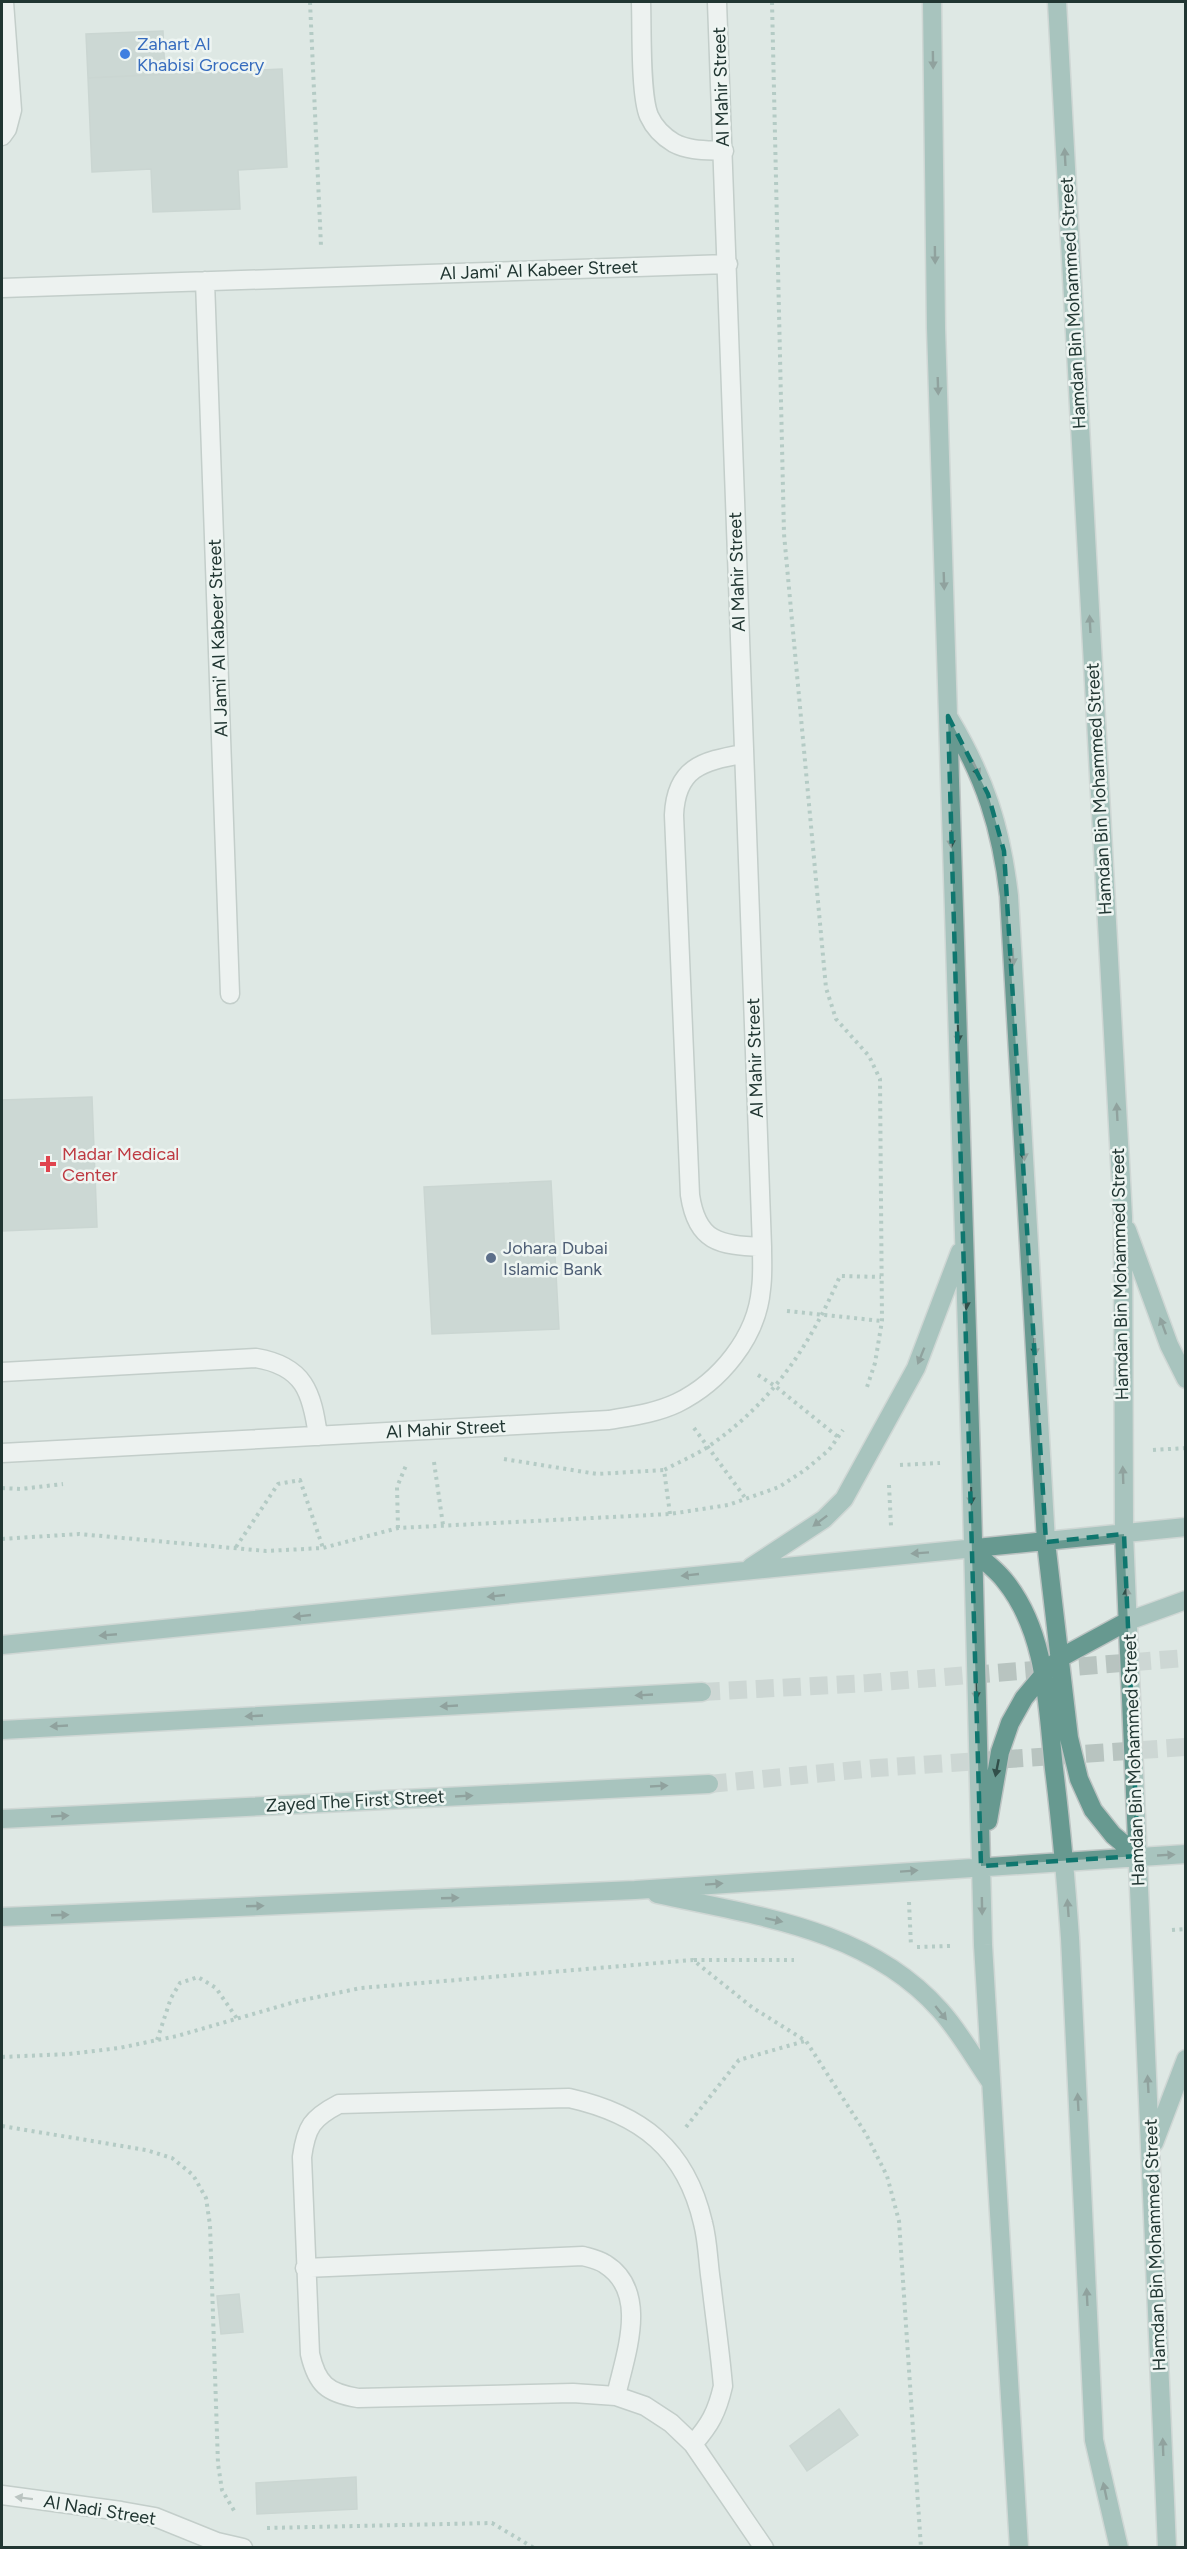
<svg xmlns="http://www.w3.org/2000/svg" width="1187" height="2549" font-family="Figtree,sans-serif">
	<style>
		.building { fill: #b7c5c0; stroke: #b2c1bc; stroke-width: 1.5 }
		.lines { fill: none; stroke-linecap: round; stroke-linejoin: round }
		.major-tunnel { stroke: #b8c4c0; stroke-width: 18; stroke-dasharray: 18 9; stroke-linecap: butt }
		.minor-casing { stroke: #a2afab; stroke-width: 21 }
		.major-casing { stroke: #bcc3c2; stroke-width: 21 }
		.path { stroke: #82a99f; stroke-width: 4; stroke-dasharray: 3 4.5; stroke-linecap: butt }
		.minor { stroke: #fff; stroke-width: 18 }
		.major { stroke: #679990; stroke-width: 18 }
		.oneway { fill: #324f4a }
		.oneway2 { fill: #909a98 }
		.marked { fill: none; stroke: #0f766e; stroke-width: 4.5; stroke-dasharray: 12 8; stroke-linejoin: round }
		.shop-dot { fill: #3f7fe0; stroke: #eef5f2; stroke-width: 2 }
		.health-dot { fill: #e0444e; stroke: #eef5f2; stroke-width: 2 }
		.service-dot { fill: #5c6f8a; stroke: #eef5f2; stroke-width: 2 }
		.labels { text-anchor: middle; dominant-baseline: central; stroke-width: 5; stroke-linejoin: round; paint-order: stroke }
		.shop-label { font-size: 18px; fill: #366cbe; stroke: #eef5f2; text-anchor: start }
		.street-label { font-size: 18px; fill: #213632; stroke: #eef5f2 }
		.health-label { font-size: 18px; fill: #be3a42; stroke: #eef5f2; text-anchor: start }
		.service-label { font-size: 18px; fill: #4e5e75; stroke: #eef5f2; text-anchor: start }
	</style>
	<rect width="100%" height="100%" fill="#dee8e4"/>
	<path class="building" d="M163 31 165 74 88 78 86 34Z
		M282 69 287 167 238 170 240 209 153 212 151 169 92 172 88 78Z
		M92 1097 97 1227 2 1231V1100Z
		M551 1181 559 1329 432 1334 424 1187Z
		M239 2294 243 2332 221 2334 217 2296Z
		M839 2409 858 2435 807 2471 790 2446Z
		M356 2477 357 2509 257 2514 256 2483Z"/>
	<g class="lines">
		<path class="major-tunnel" d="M702 1692 868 1683 1186 1658
			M709 1784 876 1768 1186 1747"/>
		<g class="minor-casing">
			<path id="minor" d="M641 2C642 27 640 95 649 116 654 127 664 137 674 143 689 151 707 150 724 151
				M2 136 7 129 12 110 4 2
				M205 281 230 994
				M2 288 728 264
				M743 754C702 761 676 768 674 815L690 1195C697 1242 719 1245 762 1247
				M2 1372 256 1358C304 1366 312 1392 318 1436
				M2 1453 609 1420C632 1416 656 1413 677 1403 720 1382 757 1337 761 1289 763 1275 762 1261 762 1247L717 2
				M569 2098C641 2114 686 2149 703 2223 708 2242 708 2263 711 2282 715 2317 720 2351 723 2386 717 2412 710 2425 693 2444L671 2423 645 2406 616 2396 573 2393 358 2398C327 2393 317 2384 310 2354L302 2157C306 2127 312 2118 339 2104Z
				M305 2268 583 2256C590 2258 599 2260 605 2264 650 2292 625 2355 616 2396
				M693 2444 764 2548
				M2 2495 121 2511 155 2517 217 2542 243 2548"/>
		</g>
		<g class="major-casing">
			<path id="major" d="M932 2 936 328 971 1461 983 1945 1019 2548
				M1057 2 1123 1217 1124 1534 1167 2548
				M949 718C985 778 1001 827 1009 896L1046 1542 1069 1738 1079 1779 1093 1810 1113 1835 1138 1856
				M1127 1230 1169 1345 1186 1379
				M971 1550C982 1559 996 1569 1005 1581 1047 1633 1047 1705 1054 1769 1061 1825 1066 1881 1070 1938L1094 2440 1119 2548
				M751 1567 824 1519 844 1499 916 1368 960 1252
				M2 1645 1186 1527
				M2 1730 702 1692
				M2 1819 709 1784
				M988 1821 1000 1752 1010 1723 1024 1698 1044 1674 1060 1658 1128 1621 1186 1600
				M657 1894C757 1916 868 1929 940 2010 959 2031 974 2058 990 2081
				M2 1917 635 1890 1186 1854
				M1154 2143 1186 2059"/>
		</g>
		<path class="path" d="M310 2 321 246
			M772 2 784 534 826 988 836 1019 869 1056 880 1079 882 1321 875 1363 867 1387
			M787 1311 882 1321
			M758 1375 775 1386 838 1437
			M694 1428 746 1499
			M1153 1450 1186 1448
			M504 1459 597 1474 664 1470
			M434 1462 443 1525
			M900 1465 940 1463
			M889 1485 891 1526
			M2 1488 21 1489 63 1484
			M670 1514 664 1470C679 1462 696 1455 709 1446 773 1402 810 1345 840 1276L881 1277
			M398 1528 397 1487 407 1463
			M2 1539 79 1534 266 1551 323 1548 398 1528 670 1514 728 1505 779 1487 805 1470 829 1450 843 1430
			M236 1547 278 1484 300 1480 323 1548
			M909 1902 911 1946
			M1172 1930 1186 1929
			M917 1947 951 1946
			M694 1960H794
			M157 2040 171 1998 180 1983 198 1977 216 1988 238 2020
			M2 2057 69 2054 119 2048 177 2036 298 2001 361 1988 693 1960 753 2008 806 2041 866 2134 887 2176 899 2221 921 2548
			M2 2126 146 2150 172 2158 193 2175 206 2198 210 2225 218 2464 222 2490 236 2514
			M686 2127 739 2060 805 2041
			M267 2528 492 2523 534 2548"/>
		<use href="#minor" class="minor"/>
		<use href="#major" class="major"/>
	</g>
	<defs><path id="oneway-solid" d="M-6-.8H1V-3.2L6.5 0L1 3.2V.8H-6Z" transform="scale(1.5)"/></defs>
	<g class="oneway">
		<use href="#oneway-solid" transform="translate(933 60) rotate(89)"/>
		<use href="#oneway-solid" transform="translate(1065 157) rotate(-93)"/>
		<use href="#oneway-solid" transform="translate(935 255) rotate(89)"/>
		<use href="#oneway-solid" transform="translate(938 386) rotate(88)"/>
		<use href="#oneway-solid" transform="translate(944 581) rotate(88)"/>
		<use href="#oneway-solid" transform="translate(1090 624) rotate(-93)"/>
		<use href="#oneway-solid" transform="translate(976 768) rotate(65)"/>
		<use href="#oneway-solid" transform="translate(951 839) rotate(88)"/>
		<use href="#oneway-solid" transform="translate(1013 957) rotate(87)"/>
		<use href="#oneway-solid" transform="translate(958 1034) rotate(88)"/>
		<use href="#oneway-solid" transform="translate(1117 1112) rotate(-93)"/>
		<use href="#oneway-solid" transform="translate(1024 1152) rotate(87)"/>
		<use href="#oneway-solid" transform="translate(966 1301) rotate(88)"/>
		<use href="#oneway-solid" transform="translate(1163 1326) rotate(-110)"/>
		<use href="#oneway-solid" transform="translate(1035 1347) rotate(87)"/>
		<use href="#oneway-solid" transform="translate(921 1356) rotate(112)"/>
		<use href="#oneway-solid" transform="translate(1123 1475) rotate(-92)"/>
		<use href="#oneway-solid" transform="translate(971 1496) rotate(90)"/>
		<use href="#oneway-solid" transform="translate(820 1521) rotate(143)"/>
		<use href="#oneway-solid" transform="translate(920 1553) rotate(176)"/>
		<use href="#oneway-solid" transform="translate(690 1575) rotate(174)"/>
		<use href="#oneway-solid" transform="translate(496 1596) rotate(174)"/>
		<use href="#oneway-solid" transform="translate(1127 1596) rotate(-92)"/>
		<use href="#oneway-solid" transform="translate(302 1616) rotate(174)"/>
		<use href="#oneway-solid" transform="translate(108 1635) rotate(175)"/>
		<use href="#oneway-solid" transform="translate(976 1691) rotate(88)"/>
		<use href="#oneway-solid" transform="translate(644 1695) rotate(177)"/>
		<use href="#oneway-solid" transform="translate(449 1706) rotate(177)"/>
		<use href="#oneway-solid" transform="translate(254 1716) rotate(177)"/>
		<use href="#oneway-solid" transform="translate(59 1726) rotate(177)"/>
		<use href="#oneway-solid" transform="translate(997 1768) rotate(101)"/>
		<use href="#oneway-solid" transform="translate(659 1786) rotate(-3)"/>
		<use href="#oneway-solid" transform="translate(464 1796) rotate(-3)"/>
		<use href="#oneway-solid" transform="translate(60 1816) rotate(-3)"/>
		<use href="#oneway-solid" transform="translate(1166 1855) rotate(-3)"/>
		<use href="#oneway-solid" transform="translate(909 1871) rotate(-4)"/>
		<use href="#oneway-solid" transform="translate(714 1884) rotate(-4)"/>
		<use href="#oneway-solid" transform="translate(450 1898) rotate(-2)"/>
		<use href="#oneway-solid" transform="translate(255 1906) rotate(-2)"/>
		<use href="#oneway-solid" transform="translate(982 1906) rotate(89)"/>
		<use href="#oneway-solid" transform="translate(1068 1908) rotate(-94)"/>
		<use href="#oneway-solid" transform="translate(60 1915) rotate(-2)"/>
		<use href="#oneway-solid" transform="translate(774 1920) rotate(12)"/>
		<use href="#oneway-solid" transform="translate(941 2013) rotate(51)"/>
		<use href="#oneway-solid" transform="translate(1148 2084) rotate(-93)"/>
		<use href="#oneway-solid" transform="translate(1078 2102) rotate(-93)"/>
		<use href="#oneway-solid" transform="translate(1087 2297) rotate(-93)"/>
		<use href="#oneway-solid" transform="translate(1163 2447) rotate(-92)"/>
		<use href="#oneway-solid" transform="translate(1105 2491) rotate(-102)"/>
	</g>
	<use class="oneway2" href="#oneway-solid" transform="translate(24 2498) rotate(-173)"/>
	<path d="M0 0H1187V2549H0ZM948 716 988 794 1004 851 1046 1542 1124 1534 1138 1856 981 1866Z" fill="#dee8e4" fill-opacity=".55" fill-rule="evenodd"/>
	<path class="marked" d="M948 716 988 794 1004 851 1046 1542 1124 1534 1138 1856 981 1866Z"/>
	<circle class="shop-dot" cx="125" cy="54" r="6"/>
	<path class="health-dot" d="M45 1155h6v6h6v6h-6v6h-6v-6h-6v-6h6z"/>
	<circle class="service-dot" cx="491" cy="1258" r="6"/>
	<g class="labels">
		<g class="shop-label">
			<text x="137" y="44">Zahart Al<tspan x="137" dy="21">Khabisi Grocery</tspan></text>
		</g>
		<g class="street-label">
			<text transform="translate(721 87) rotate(-92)">Al Mahir Street</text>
			<text transform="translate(539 270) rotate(-2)">Al Jami' Al Kabeer Street</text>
			<text transform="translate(1073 303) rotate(-93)">Hamdan Bin Mohammed Street</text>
			<text transform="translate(737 572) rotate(-92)">Al Mahir Street</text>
			<text transform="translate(218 638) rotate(-92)">Al Jami' Al Kabeer Street</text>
			<text transform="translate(1099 789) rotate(-93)">Hamdan Bin Mohammed Street</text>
			<text transform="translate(755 1058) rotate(-92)">Al Mahir Street</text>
			<text transform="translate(1120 1274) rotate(-91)">Hamdan Bin Mohammed Street</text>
			<text transform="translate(446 1429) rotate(-3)">Al Mahir Street</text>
			<text transform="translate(1134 1760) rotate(-92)">Hamdan Bin Mohammed Street</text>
			<text transform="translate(355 1801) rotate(-3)">Zayed The First Street</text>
			<text transform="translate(1155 2245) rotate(-92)">Hamdan Bin Mohammed Street</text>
			<text transform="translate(100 2510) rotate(9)">Al Nadi Street</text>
		</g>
		<g class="health-label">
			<text x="62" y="1154">Madar Medical<tspan x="62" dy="21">Center</tspan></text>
		</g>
		<g class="service-label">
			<text x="503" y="1248">Johara Dubai<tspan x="503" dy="21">Islamic Bank</tspan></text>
		</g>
	</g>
	<rect width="1187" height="2549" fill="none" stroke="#213632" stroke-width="6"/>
</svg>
